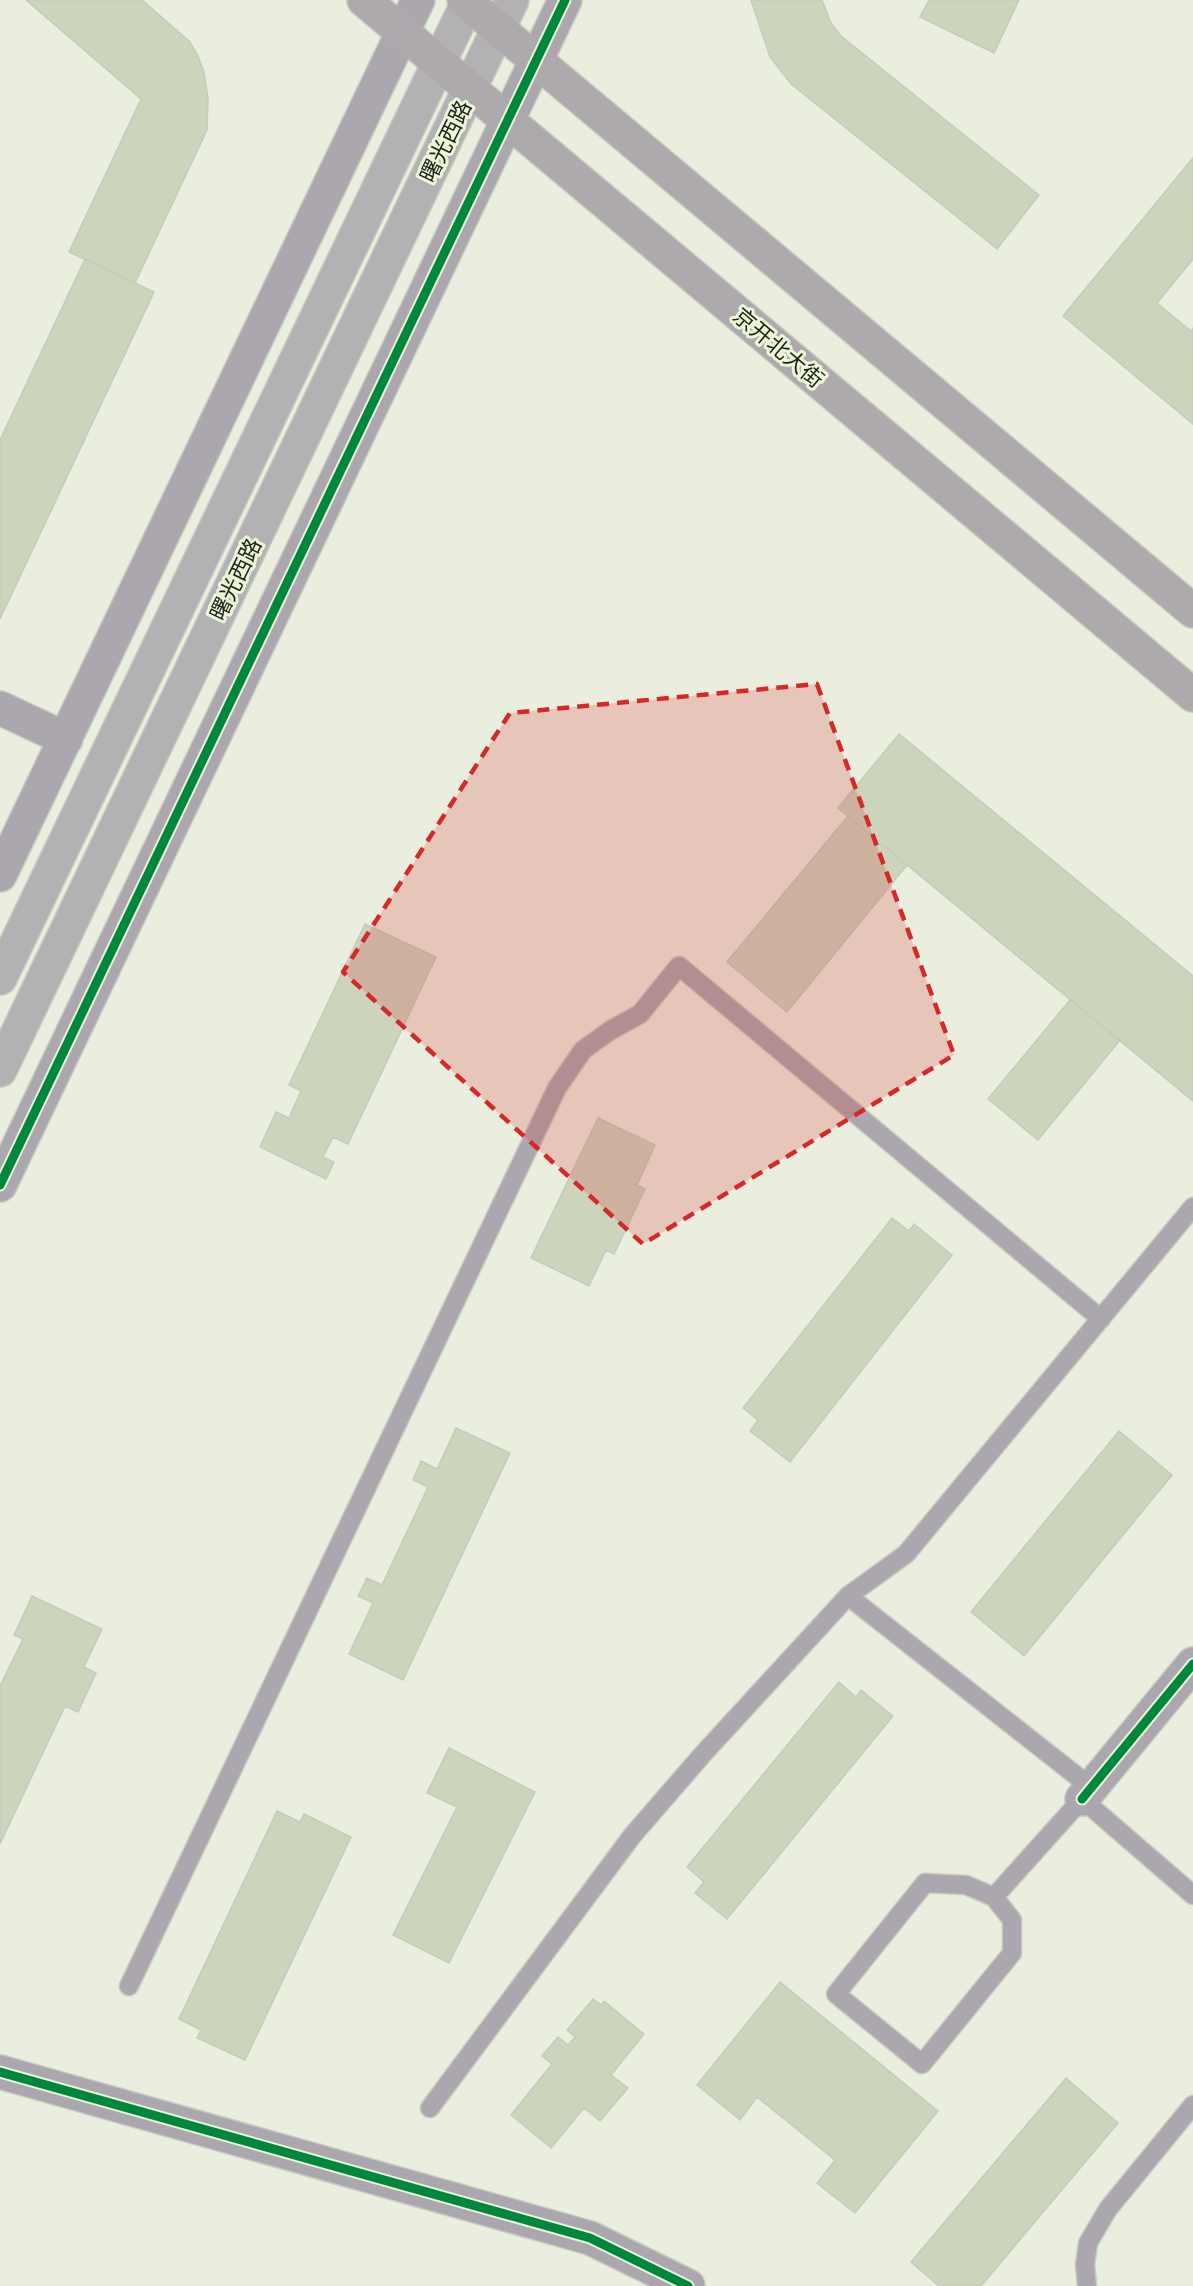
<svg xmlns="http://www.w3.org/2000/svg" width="1193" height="2286" font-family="Commissioner,'Noto Sans SC',sans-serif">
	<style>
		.building { fill: #ccd4bc; stroke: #c6cbbe; stroke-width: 1.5 }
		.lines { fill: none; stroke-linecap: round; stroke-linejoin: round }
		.lane-casing { stroke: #c8ccc0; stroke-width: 21 }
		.street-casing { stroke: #c8ccc0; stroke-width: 36 }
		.secondary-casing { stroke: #c8ccc0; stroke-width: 36 }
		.primary-casing { stroke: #c8ccc0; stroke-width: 36 }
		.lane { stroke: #aca7ae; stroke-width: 18 }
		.street { stroke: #aca7ae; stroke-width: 33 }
		.secondary { stroke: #b3b1b3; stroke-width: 33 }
		.primary { stroke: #ada9ac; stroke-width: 33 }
		.cycleway-casing { stroke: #ebf5d7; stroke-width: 13 }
		.cycleway { stroke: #00873e; stroke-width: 9 }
		.marked { fill: #d62828; fill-opacity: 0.2; stroke: #d62828; stroke-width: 4.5; stroke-dasharray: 12 8; stroke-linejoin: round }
		.labels { text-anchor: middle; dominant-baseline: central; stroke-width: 6; stroke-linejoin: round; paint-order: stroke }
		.street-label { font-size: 22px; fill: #1e2117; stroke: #ebf5d7 }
	</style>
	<rect width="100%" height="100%" fill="#e9eede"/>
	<path class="building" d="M26 0H142L190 42 198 56 204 72 208 99 207 130 135 283 69 252 141 99Z
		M751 0H822L831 23 841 36 1039 195 997 249 791 84 770 57Z
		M929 0H1019L994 53 920 17Z
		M1193 158V259L1157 303 1191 331 1193 328V424L1063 316Z
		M85 259 154 292 0 619V440Z
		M899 734 1193 976V1101L838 808Z
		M848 816 907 865 787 1012 727 962Z
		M365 924 436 957 348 1144 333 1137 323 1157 334 1162 326 1179 260 1147 276 1112 289 1118 301 1091 289 1085Z
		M1070 1000 1120 1040 1038 1140 988 1099Z
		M598 1118 655 1145 637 1185 645 1189 614 1254 606 1250 589 1286 531 1258Z
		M892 1218 909 1231 914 1224 952 1255 790 1462 750 1431 758 1420 743 1408Z
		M456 1428 510 1453 403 1680 349 1654 373 1603 358 1596 367 1578 382 1585 428 1487 413 1480 421 1461 437 1469Z
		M1119 1431 1172 1475 1024 1656 971 1612Z
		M32 1596 102 1629 84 1667 96 1673 78 1712 65 1706 0 1844V1686L23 1639 14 1635Z
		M839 1682 856 1697 861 1690 893 1716 727 1919 695 1893 704 1882 687 1867Z
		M449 1748 535 1792 449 1963 393 1935 457 1807 427 1793Z
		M277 1811 300 1822 304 1814 351 1837 245 2060 197 2038 201 2030 179 2019Z
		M780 1982 938 2111 855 2213 817 2183 835 2160 757 2097 740 2120 697 2085Z
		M593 1999 601 2005 604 2001 644 2034 611 2075 628 2088 600 2121 584 2108 551 2148 511 2115 552 2064 542 2056 558 2037 568 2045 575 2037 567 2030Z
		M1066 2078 1118 2123 981 2286H939L911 2262Z"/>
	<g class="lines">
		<g class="lane-casing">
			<path id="lane" d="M848 1596 1092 1788
				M925 1883 966 1885 994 1897 1012 1920V1953L922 2064 836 1994Z
				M994 1897 1082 1799 1193 1895
				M129 1986 557 1088 583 1050 611 1030 640 1014 679 966 1101 1319
				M430 2108 632 1836 703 1754 848 1596 906 1554 1193 1207
				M1087 2286 1085 2265 1088 2243 1108 2209 1193 2105"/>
		</g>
		<g class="street-casing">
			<path id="street" d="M0 708 66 739
				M0 875 418 0
				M0 1185 565 0
				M1082 1799 1193 1664
				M0 2072 590 2238 688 2286"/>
		</g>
		<g class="secondary-casing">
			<path id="secondary" d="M0 978 469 0
				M0 1070 512 0"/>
		</g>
		<g class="primary-casing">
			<path id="primary" d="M364 0 1193 695
				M464 0 1193 611"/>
		</g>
		<use href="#lane" class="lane"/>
		<use href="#street" class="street"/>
		<use href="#secondary" class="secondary"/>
		<use href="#primary" class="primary"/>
		<g class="cycleway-casing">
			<path id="cycleway" d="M0 1185 565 0
				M1082 1799 1193 1664
				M0 2072 590 2238 688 2286"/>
		</g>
		<use href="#cycleway" class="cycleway"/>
	</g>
	<path class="marked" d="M817 684 954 1055 643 1244 343 972 510 713Z"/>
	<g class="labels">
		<g class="street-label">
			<text transform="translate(445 141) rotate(-64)">曙光西路</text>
			<text transform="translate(779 347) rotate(40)">京开北大街</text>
			<text transform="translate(235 579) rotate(-64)">曙光西路</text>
		</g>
	</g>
</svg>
